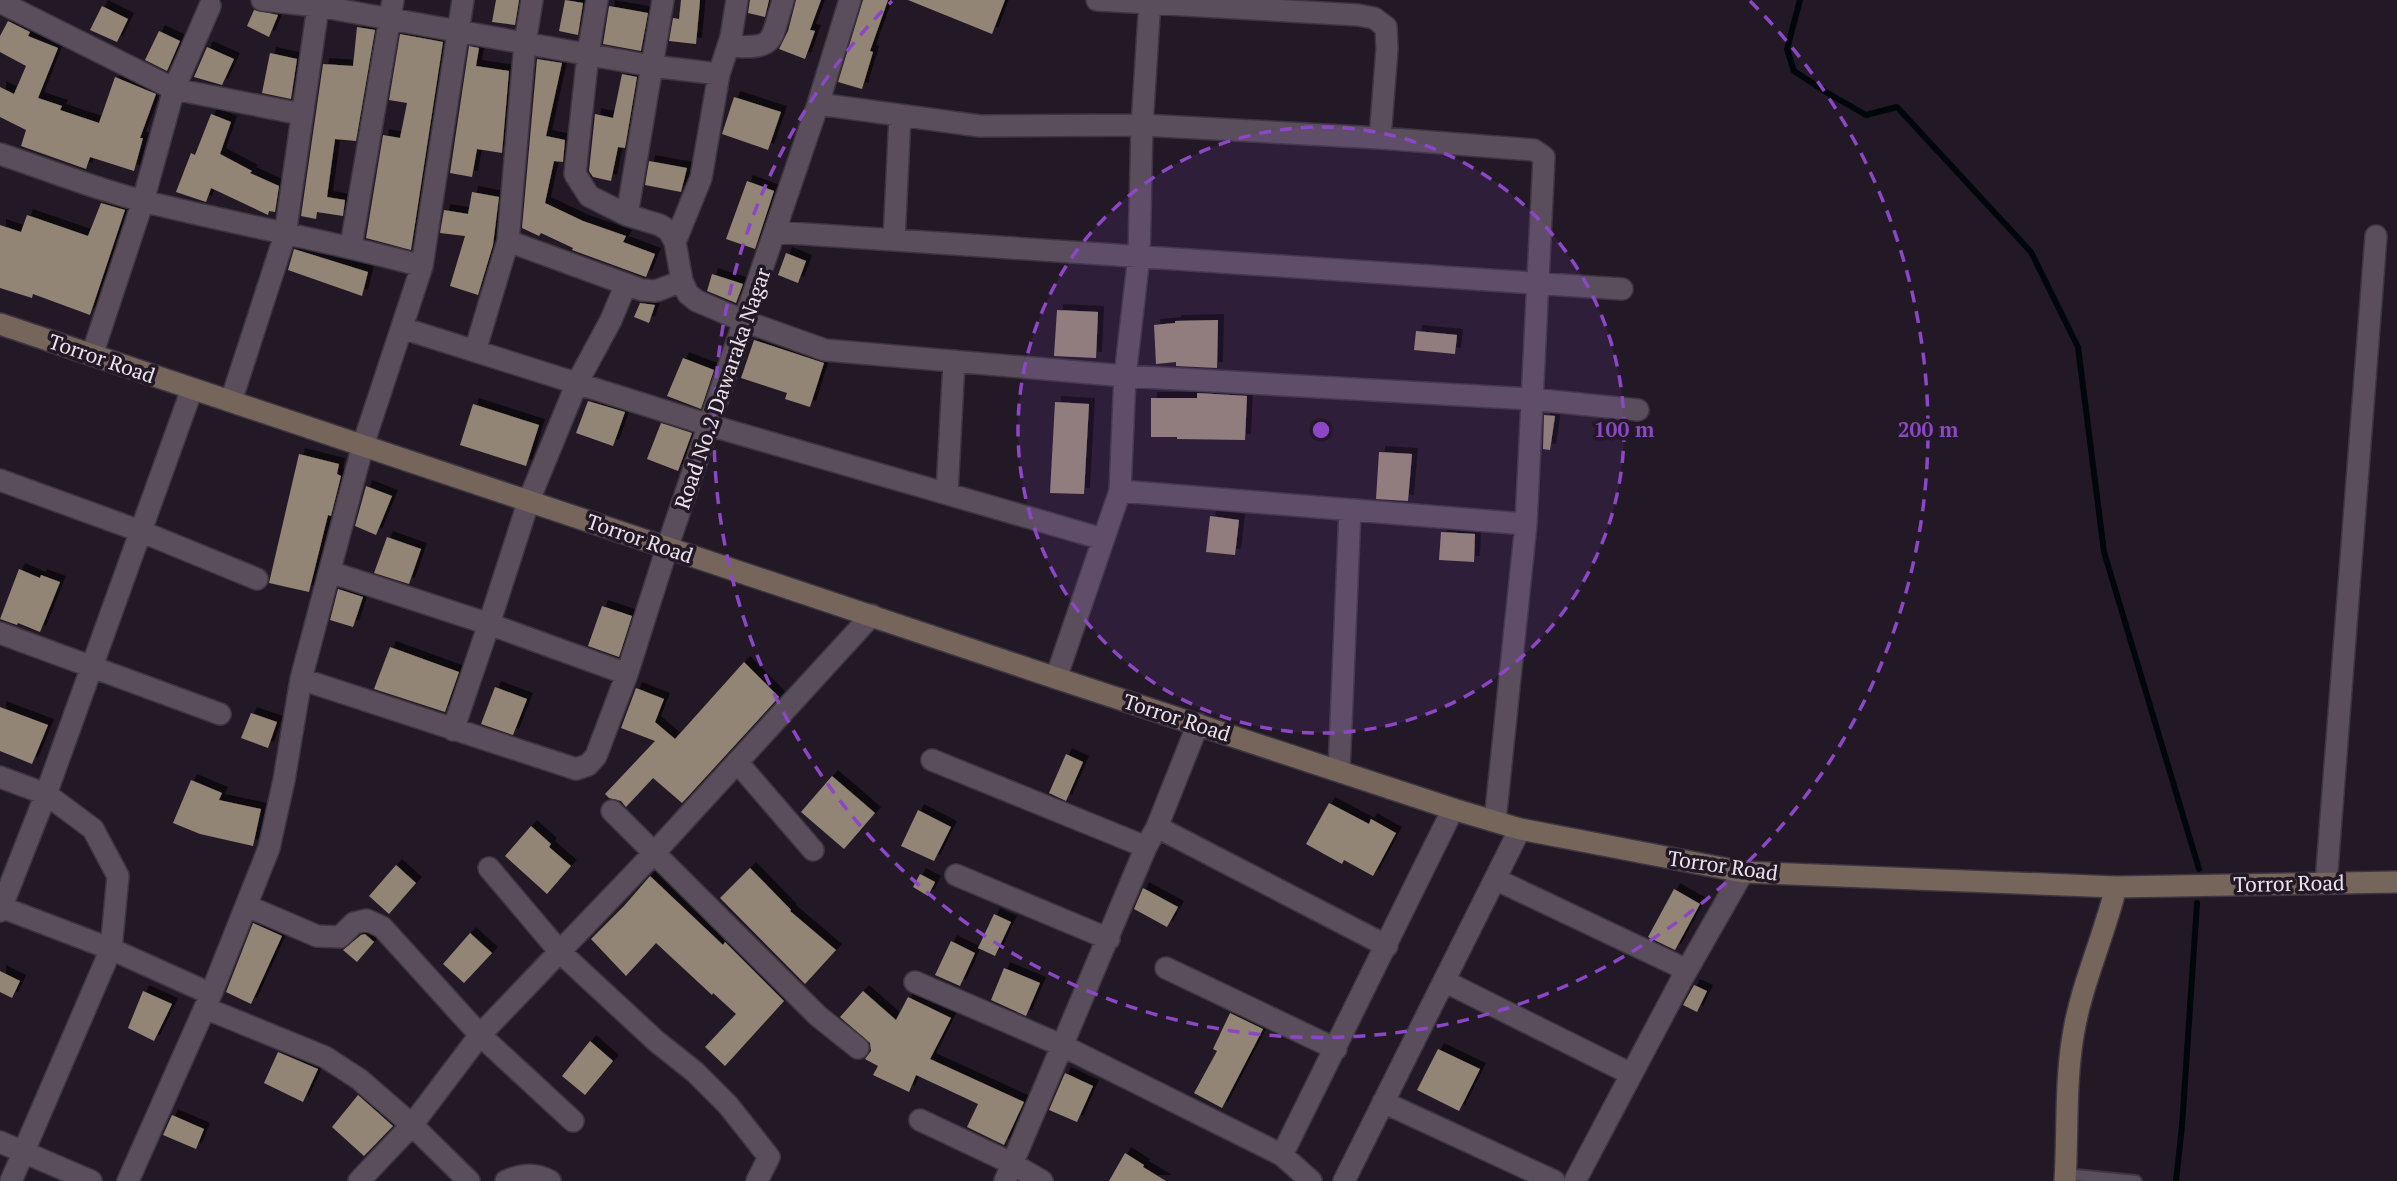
<svg xmlns="http://www.w3.org/2000/svg" width="2397" height="1181" font-family="'PT Serif',serif">
	<style>
		.lines { fill: none; stroke-linecap: round; stroke-linejoin: round }
		.stream { stroke: #00070a; stroke-width: 6 }
		.building { fill: #928575; filter: url(#shadow) }
		.lane-casing { stroke: #3d3640; stroke-width: 14 }
		.street-casing { stroke: #3d3640; stroke-width: 24 }
		.secondary-casing { stroke: #3d3640; stroke-width: 24 }
		.lane { stroke: #5a4e5d; stroke-width: 10 }
		.street { stroke: #5a4e5d; stroke-width: 21 }
		.secondary { stroke: #76655b; stroke-width: 21 }
		.ring { fill: none; stroke: #8c47c6; stroke-width: 3.5; stroke-dasharray: 12 9 }
		.labels { text-anchor: middle; dominant-baseline: central; stroke-width: 7; stroke-linejoin: round; paint-order: stroke }
		.street-label { font-size: 21px; fill: #eae3ec; stroke: #231926 }
		.centre { fill: #8c47c6; stroke: #231926; stroke-width: 3.5 }
		.ring-label { font-size: 21px; text-anchor: middle; font-weight: bold; fill: #8c47c6; stroke: #231926; stroke-width: 7; stroke-linejoin: round; paint-order: stroke }
	</style>
	<defs>
		<filter id="shadow"><feDropShadow dx="6" dy="-6" stdDeviation="0" flood-color="#0009"/></filter>
	</defs>
	<rect width="100%" height="100%" fill="#231926"/>
	<g class="lines">
		<path class="stream" d="M1800 0 1787 49 1794 71 1826 92 1866 115 1897 107 2031 252 2078 347 2104 552 2199 869
			M2176 1181 2182 1126 2197 903"/>
	</g>
	<path class="building" d="M496 0H519L515 25 492 22Z
		M565 0 583 3 578 35 559 31Z
		M681 0H700L696 44 669 41 673 18 679 19Z
		M750 0H769L765 17 748 13Z
		M796 0H821L810 30 815 31 805 59 779 49 788 31Z
		M863 0H888L870 51 873 52 862 89 838 82Z
		M908 0H1005L992 34Z
		M102 6 128 19 117 42 90 30Z
		M609 6 648 13 641 51 603 44Z
		M254 10 278 15 269 37 247 26Z
		M8 21 30 32 28 36 58 48 38 98 62 106 60 110 99 123 115 77 156 94 140 138H143L134 171 90 157 86 169 21 146 26 130 0 117V87L14 94 26 66 0 52V36Z
		M357 27 375 30 356 141 335 139 327 197 345 200 343 216 317 212 316 219 301 216 323 64 353 66Z
		M159 31 180 41 167 71 145 60Z
		M400 34 443 42 411 250 366 238 383 135 400 138 407 103 389 100Z
		M469 46 479 48 476 66 509 71 502 153 477 149 472 177 450 173Z
		M207 47 234 59 222 85 194 77Z
		M270 53 297 59 291 99 262 93Z
		M537 59 562 63 546 136 565 140 563 162 554 161 545 203 583 221 626 236 623 242 655 254 646 277 572 250 573 248 541 233 539 236 522 228Z
		M622 74 637 77 625 148 618 147 611 181 593 177 589 171 595 114 613 118Z
		M734 97 781 112 768 150 722 134Z
		M211 114 231 122 220 154 252 171 250 173 279 186 275 212 269 211 268 215 211 188 206 202 176 192 191 153 195 155Z
		M649 161 687 168 681 192 645 185Z
		M747 181 774 191 755 249 726 239Z
		M472 192 499 197 493 245 478 295 450 286 465 236 440 233 444 210 468 214Z
		M101 203 125 210 90 315 33 294 32 298 0 288V225L21 232 27 215 88 236Z
		M294 249 368 272 362 296 288 270Z
		M786 253 806 261 798 283 778 275Z
		M712 274 743 284 736 303 707 291Z
		M640 303 655 305 649 323 634 317Z
		M1057 310 1098 312 1096 358 1054 356Z
		M1218 320 1217 368 1176 366V362L1156 364 1154 325 1175 323V321Z
		M1416 331 1457 335 1455 354 1414 350Z
		M754 340 824 363 810 407 785 399 787 393 741 378Z
		M683 358 714 370 701 409 667 396Z
		M1197 393 1247 396 1245 440 1177 439V437H1151V398H1197Z
		M588 401 625 412 613 446 576 433Z
		M1055 402 1089 404 1084 494 1050 493Z
		M473 404 539 425 526 466 460 445Z
		M1544 415 1555 416 1550 450 1543 449Z
		M661 423 692 433 678 471 647 459Z
		M1379 452 1412 454 1408 501 1376 499Z
		M299 454 339 464 337 474 341 476 331 516 328 515 309 592 269 583Z
		M366 486 392 496 376 535 355 526Z
		M1210 516 1239 520 1235 555 1206 552Z
		M1441 532 1475 534 1474 562 1439 560Z
		M387 537 421 549 409 584 374 573Z
		M19 569 40 578 41 575 60 582 40 632 18 623 17 625 0 619Z
		M338 589 363 597 353 627 330 620Z
		M602 606 632 616 619 657 588 646Z
		M390 647 459 672 445 712 374 689Z
		M744 662 779 697 682 803 653 778 626 807 621 801 609 798 605 794 655 741 621 728 636 688 664 699 655 722 675 739Z
		M495 687 527 699 513 735 481 724Z
		M0 707 48 725 32 764 0 751Z
		M251 713 277 722 268 748 241 738Z
		M1066 754 1083 762 1066 801 1049 793Z
		M832 776 875 813 844 849 801 812Z
		M191 780 222 793 219 800 261 809 253 846 200 834 173 823Z
		M1329 803 1369 824 1371 819 1396 833 1373 876 1344 860 1342 864 1306 844Z
		M918 810 951 827 934 861 901 846Z
		M531 826 551 844 549 847 571 866 547 894 505 856Z
		M396 865 416 883 389 914 369 896Z
		M750 868 791 910 790 911 836 950 805 984 720 898Z
		M920 874 935 882 928 896 913 887Z
		M650 876 723 945 725 942 784 1001 725 1066 705 1047 736 1014 713 993 712 995 656 943 626 976 591 939 624 906Z
		M1143 888 1178 907 1167 927 1134 909Z
		M1674 889 1700 904 1675 950 1648 937Z
		M994 914 1011 922 995 956 978 948Z
		M253 923 282 936 251 1004 226 992Z
		M470 933 492 953 464 983 443 964Z
		M365 934 374 942 357 962 343 950 361 935Z
		M951 941 975 953 960 986 935 975Z
		M1004 968 1040 983 1026 1016 991 1000Z
		M0 971 20 981 12 998 0 992Z
		M1694 985 1707 991 1697 1012 1683 1005Z
		M143 991 172 1004 154 1041 128 1028Z
		M863 991 896 1020 908 997 951 1018 930 1059 1024 1102 1004 1145 967 1127 978 1104 916 1075 909 1092 873 1075 878 1066 865 1059 871 1051 870 1043 840 1017Z
		M1230 1013 1263 1029 1222 1108 1194 1093 1217 1051 1213 1049Z
		M590 1041 613 1061 585 1095 562 1076Z
		M1438 1049 1480 1069 1459 1111 1417 1090Z
		M278 1052 318 1069 303 1102 264 1083Z
		M1065 1073 1093 1086 1077 1122 1049 1110Z
		M358 1095 393 1126 364 1156 332 1127Z
		M172 1115 204 1129 196 1149 163 1135Z
		M1125 1153 1144 1165 1143 1167 1166 1181H1109Z"/>
	<g class="lines">
		<g class="lane-casing">
			<path id="lane" d="M2066 1174 2136 1181"/>
		</g>
		<g class="street-casing">
			<path id="street" d="M262 0 318 6 652 66 719 74
				M532 0 525 43 508 241 642 290 656 291 682 281
				M597 0 588 54 575 174 589 196 627 215 660 225 669 231 675 242 682 281 688 294 697 301 744 321 825 350 1125 376 1531 399 1638 410
				M1097 0 1358 15 1374 18 1386 27 1387 49 1380 138
				M0 2 174 89 301 114
				M728 46C776 49 770 44 783 0
				M818 104 980 126 1142 125 1380 138 1534 150 1544 157 1526 524 1495 821
				M0 154C49 170 97 190 147 202 239 225 332 241 422 266
				M627 215 663 0
				M775 232 1622 289
				M894 240 900 116
				M675 242 701 178 719 74 731 37 737 0
				M351 246 393 0
				M626 284 611 320 577 383 529 500 489 624 627 674
				M402 328 709 425 1103 539
				M475 351 508 241
				M92 355 143 201 174 89 210 6
				M231 401 285 235 319 0
				M0 480 140 531 257 579
				M1120 491 1526 524
				M947 493 954 361
				M330 572 489 624 453 730
				M0 633 220 714
				M1056 678 1120 491 1125 376 1139 256 1142 125 1150 0
				M301 679 576 769 588 765 596 756 627 674 667 548 818 104 850 0
				M932 760 1146 847
				M737 762 813 850
				M1339 771 1350 510
				M0 777 46 794 93 829 118 876 111 949 11 1181
				M612 811 818 1016 858 1048
				M1157 827 1387 946
				M489 868 560 952 656 1041 695 1072 728 1105 769 1157 757 1181
				M956 875 1109 939
				M1495 879 1687 970
				M2326 883 2376 236
				M247 906 317 936 340 937 354 923 367 920 382 927 480 1035 573 1121
				M1 907 111 949 211 994
				M0 911 46 794 192 389
				M1166 968 1336 1049
				M1444 981 1631 1074
				M915 982 1063 1046 1282 1155 1453 809
				M205 1008 325 1057 359 1079 412 1125 469 1181
				M1383 1102 1554 1181
				M920 1120 1013 1164 1042 1181
				M0 1142 91 1181
				M1282 1155 1311 1181
				M128 1181 211 994 269 848 284 780 301 679 363 445 422 266 463 0
				M359 1181 412 1125 480 1035 655 852 872 615
				M506 1181C522 1174 535 1173 550 1181
				M1005 1181 1146 847 1157 827 1198 724
				M1344 1181 1520 829
				M1575 1181 1683 977 1743 872"/>
		</g>
		<g class="secondary-casing">
			<path id="secondary" d="M0 324 1056 678 1453 809 1520 829 1743 872 2116 887 2397 882
				M2065 1181C2068 1132 2065 1085 2073 1036 2081 985 2104 937 2116 887"/>
		</g>
		<use href="#lane" class="lane"/>
		<use href="#street" class="street"/>
		<use href="#secondary" class="secondary"/>
	</g>
	<circle cx="1321" cy="430" r="303" fill="#8c47c6" fill-opacity=".12"/>
	<g class="ring">
		<circle cx="1321" cy="430" r="303"/>
		<path d="M1750 1A607 607 0 1 1 892 1"/>
	</g>
	<g class="labels">
		<g class="street-label">
			<text transform="translate(102 358) rotate(19)">Torror Road</text>
			<text transform="translate(722 388) rotate(-71)">Road No.2 Dawaraka Nagar</text>
			<text transform="translate(640 538) rotate(19)">Torror Road</text>
			<text transform="translate(1177 717) rotate(18)">Torror Road</text>
			<text transform="translate(1723 865) rotate(8)">Torror Road</text>
			<text transform="translate(2289 883) rotate(-1)">Torror Road</text>
		</g>
	</g>
	<circle cx="1321" cy="430" r="10" class="centre"/>
	<g class="ring-label">
		<text x="1624" y="437">100 m</text>
		<text x="1928" y="437">200 m</text>
	</g>
</svg>
